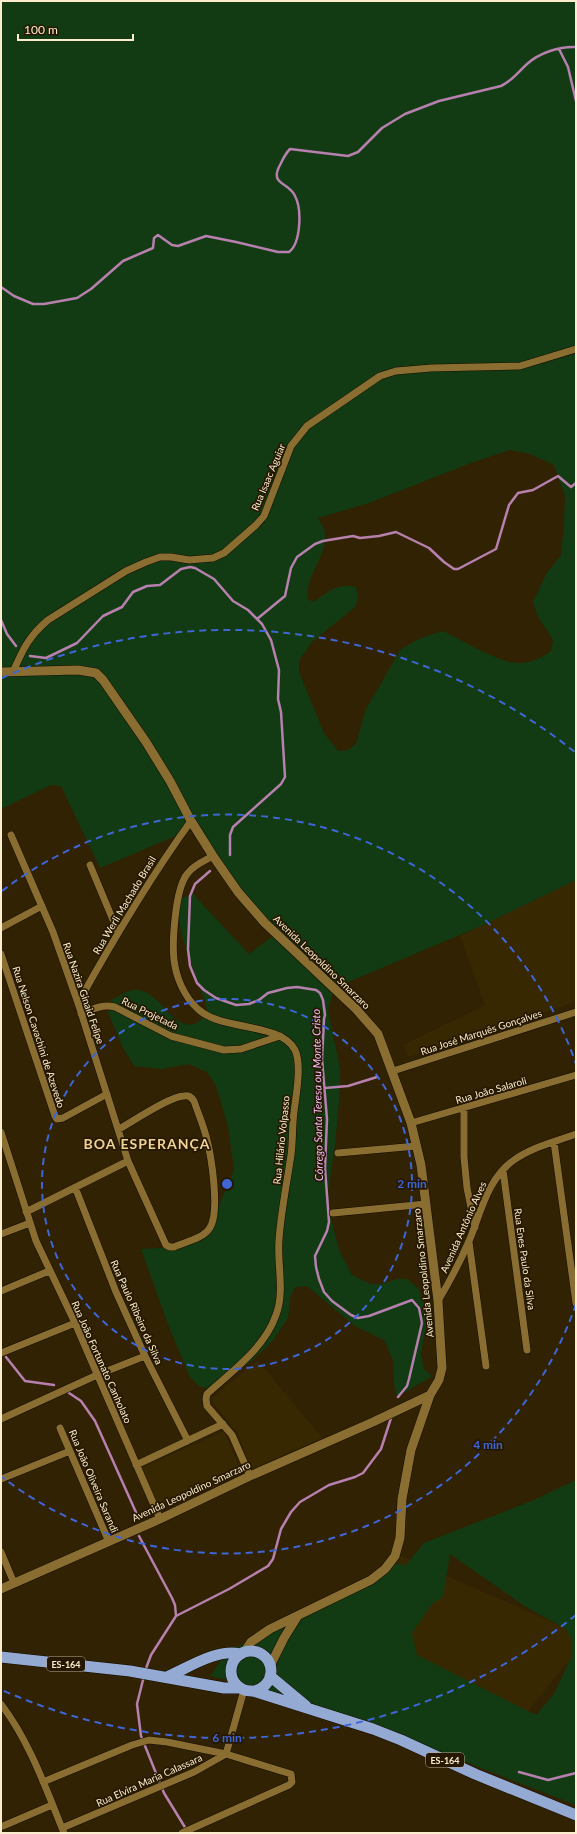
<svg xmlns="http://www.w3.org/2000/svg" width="577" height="1834" font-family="Lato,sans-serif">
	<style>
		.built { fill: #382801 }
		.green { fill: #123b14; fill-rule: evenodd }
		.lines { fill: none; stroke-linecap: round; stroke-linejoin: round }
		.stream { stroke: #b780ae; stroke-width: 2.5 }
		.minor-casing { stroke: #140c00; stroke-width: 8 }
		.tertiary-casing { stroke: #140c00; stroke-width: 10 }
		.trunk-casing { stroke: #140c00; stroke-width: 12 }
		.minor { stroke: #896d31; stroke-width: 7 }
		.tertiary { stroke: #896d31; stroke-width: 9 }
		.trunk { stroke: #95aad2; stroke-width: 11 }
		.ring { fill: none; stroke: #3e66d6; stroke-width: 2; stroke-dasharray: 7 5 }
		.labels { text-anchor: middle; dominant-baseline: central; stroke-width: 3.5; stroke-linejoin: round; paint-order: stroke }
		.shield { fill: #261800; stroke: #bcad90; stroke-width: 1 }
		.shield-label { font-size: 9px; font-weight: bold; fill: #fcedce }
		.street-label { font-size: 10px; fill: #fcedce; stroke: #261800 }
		.water-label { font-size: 11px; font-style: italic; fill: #f7befc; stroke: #261800 }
		.district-label { font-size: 14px; font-weight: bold; letter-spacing: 1px; fill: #f1d295; stroke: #261800 }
		.centre { fill: #3e66d6; stroke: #261800; stroke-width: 2 }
		.ring-label { font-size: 12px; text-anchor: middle; font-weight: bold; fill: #3e66d6; stroke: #261800; stroke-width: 3.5; stroke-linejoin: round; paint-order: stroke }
	</style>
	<rect width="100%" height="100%" fill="#302202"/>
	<path class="built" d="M576 880V1002L408 1057 403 1045 485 1005 460 936Z
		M258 1360 322 1438 252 1469 237 1432 210 1399Z
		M224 1431 240 1469V1475L168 1508 156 1502 141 1468Z
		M401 1556 576 1632V1652L487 1762 379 1660 392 1577Z"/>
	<path class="green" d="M1 1H576V880L481 926 334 988 328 1010 340 1069V1090L335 1145 328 1191 330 1215 339 1250 352 1275 370 1284H381L398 1279H407L418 1288 423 1300 427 1321 421 1354 424 1369 432 1376 397 1397 394 1384 393 1360 384 1340 355 1326 307 1286 295 1287 290 1298 288 1318 273 1340 252 1361 211 1389 199 1386 190 1377 169 1327 141 1249 179 1247 210 1235 219 1206 234 1170 228 1126 216 1086 207 1072 189 1064 161 1069 134 1066 123 1048 108 1012 111 1000C118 997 126 991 134 990 161 988 171 1033 196 1023 200 1021 205 1016 208 1013 202 983 171 928 180 899L193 894 249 954 273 936 197 827 100 868 61 786 51 785 1 809ZM510 450 530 454 554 465 565 496 564 524 561 555 546 574 533 602 537 615 553 640 551 651C542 658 528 664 517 663 497 662 462 640 443 631L421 638 401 649 366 709 356 744 348 750 338 751 324 733 299 672 300 659 312 642 355 607 358 598 356 587C336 583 329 592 313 602L308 599C304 575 331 553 324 529 323 525 319 521 318 518L369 503 471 463Z
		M576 1480V1805L346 1715 272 1691 210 1676 228 1651 278 1627 393 1563 406 1565 424 1543 534 1500ZM450 1554 526 1607 566 1629 572 1641V1655L554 1694 536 1715 417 1655 412 1633 432 1604 443 1597Z"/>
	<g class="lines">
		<path class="stream" d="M559 49 568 67 576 101
			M1 287 14 296 33 304H44L77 298 91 289 123 261 153 248 154 238 158 235 172 245 178 246 206 236 236 242 278 252H289C301 243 302 209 295 196 289 182 269 185 280 165 283 159 285 154 290 149L348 156 358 152 382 128 405 114 439 101 501 86C512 81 518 72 527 64 539 53 560 46 576 47
			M257 619 285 596 291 568 297 557 315 544 323 541 353 536 360 538 379 536 396 532 429 548 444 562 454 569H458L496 549 509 505 518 493 533 490 558 476 571 487 576 483
			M1 620 7 634 16 646
			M30 656 46 658 77 643 103 616 122 607 133 592 147 586 160 585 181 569 190 567 195 568 214 579 233 601 248 610 262 624 271 640 279 670 278 699 281 712 285 777 281 784 233 827 230 835V855
			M210 871 195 884 190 896 188 949 190 966 197 983 204 990 216 998 236 1005 249 1004 259 1000 268 993 287 988 297 987 316 990 320 993 323 1000 325 1015 324 1019 322 1059 327 1119 325 1168 329 1222 327 1231 315 1256 316 1267 319 1279 324 1292 332 1301 351 1315 358 1318 369 1316 412 1300 419 1308 422 1323 409 1379 407 1386 398 1397
			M325 1088 348 1086 377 1077
			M6 1357 25 1381 54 1385
			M69 1393 81 1401 95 1421 139 1519
			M139 1536 172 1598 175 1605 176 1616
			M145 1671 151 1655 176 1616 229 1589 268 1566 273 1559 281 1529 291 1512 300 1502 329 1485 355 1477 363 1473 381 1449 391 1418
			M144 1676 137 1704 141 1736 164 1793 186 1829
			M519 1772 548 1780 576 1773"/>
		<g class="minor-casing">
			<path id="minor" d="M13 672C23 649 29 636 48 620L126 571 146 562 160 557H171L189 560 213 558 224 553 256 525 264 516 291 446 307 426 380 376 396 371 431 368 520 366 576 349
				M11 835 53 932 78 1003 128 1161 166 1245 170 1247H174C185 1242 202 1239 209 1229 221 1214 211 1154 206 1136 203 1124 198 1113 194 1101 191 1097 189 1095 184 1096 170 1096 132 1122 119 1129
				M213 856C204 861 194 865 188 873 175 887 171 947 175 966 178 983 188 1003 203 1013 228 1030 282 1024 295 1050 302 1065 296 1095 294 1112 292 1126 293 1141 291 1155 287 1183 281 1211 279 1240 277 1265 285 1291 276 1315 264 1349 232 1371 207 1394L206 1399 207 1406 232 1435 250 1476
				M90 865 118 932
				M1 928 42 906
				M1 954 55 1116 57 1119 63 1118 107 1094
				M78 1003C113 940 149 879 191 821
				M81 1014C93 1009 102 1004 115 1007L171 1036 224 1050 241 1049 280 1036
				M393 1071 576 1012
				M464 1108V1157L467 1188 475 1227
				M411 1123 576 1075
				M1 1132 36 1241 75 1323 160 1519
				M554 1142 576 1303
				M338 1153 417 1146
				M503 1170 527 1350
				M75 1187 116 1292 145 1356 188 1441
				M26 1212 128 1161
				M333 1213 426 1204
				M1 1234 30 1223
				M469 1242 486 1366
				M1 1291 49 1271
				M438 1301C450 1281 460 1262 469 1241 481 1213 487 1179 514 1160 532 1147 555 1142 576 1134
				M1 1353 75 1323
				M1 1419 97 1375 145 1356
				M60 1428 109 1542
				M136 1465 223 1424
				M1 1479 70 1451
				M1 1552 14 1583
				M1 1704C30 1742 46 1789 64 1833
				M43 1782 132 1745 149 1740 167 1742 226 1754 291 1774 292 1782 289 1785 182 1833
				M3 1826 52 1805
				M62 1828 194 1772 226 1754 244 1690"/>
		</g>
		<g class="tertiary-casing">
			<path id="tertiary" d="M1 672 78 670 96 673 103 680 146 742 170 781 191 821 213 856 238 892 265 923 356 1009 378 1034 411 1123 421 1165 438 1301 442 1368 439 1380 430 1395 411 1450 402 1499 400 1538 395 1556 385 1569 371 1580 270 1629 251 1642 244 1653
				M1 1589 160 1519 250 1476 373 1422 430 1395
				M270 1666 284 1638 297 1617"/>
		</g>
		<g class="trunk-casing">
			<path id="trunk" d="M231 1671a20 20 0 1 1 40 0a20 20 0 1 1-40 0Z
				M1 1657 130 1671 224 1688H240
				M270 1676 306 1706
				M167 1677C189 1667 218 1648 241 1654
				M253 1691 373 1729 401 1740 475 1774 576 1815"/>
		</g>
		<use href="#minor" class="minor"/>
		<use href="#tertiary" class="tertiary"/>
		<use href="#trunk" class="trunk"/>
	</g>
	<g class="ring">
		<circle cx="227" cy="1184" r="185"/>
		<path d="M576 1304A369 369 0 0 1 2 1477M2 891A369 369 0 0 1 576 1064"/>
		<path d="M576 1615A554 554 0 0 1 2 1690M2 678A554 554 0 0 1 576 753"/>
	</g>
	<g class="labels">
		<g class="shield">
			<rect x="47" y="1657" width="38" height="14" rx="3"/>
			<rect x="426" y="1753" width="38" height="14" rx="3"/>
		</g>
		<g class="shield-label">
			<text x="66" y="1664">ES-164</text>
			<text x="445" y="1760">ES-164</text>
		</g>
		<g class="street-label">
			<text transform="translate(268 477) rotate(-67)">Rua Isaac Aguiar</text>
			<text transform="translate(124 905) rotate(-59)">Rua Werli Machado Brasil</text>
			<text transform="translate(322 962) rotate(44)">Avenida Leopoldino Smarzaro</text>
			<text transform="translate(84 993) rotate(71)">Rua Nazira Ginaid Felipe</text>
			<text transform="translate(150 1013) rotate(26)">Rua Projetada</text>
			<text transform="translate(481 1032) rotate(-18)">Rua José Marquês Gonçalves</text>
			<text transform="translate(39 1037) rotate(72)">Rua Nelson Cavachini de Azevedo</text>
			<text transform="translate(491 1090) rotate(-16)">Rua João Salaroli</text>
			<text transform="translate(281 1140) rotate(-84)">Rua Hilário Volpasso</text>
			<text transform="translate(463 1227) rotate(-66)">Avenida Antônio Alves</text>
			<text transform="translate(525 1259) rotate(82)">Rua Enes Paulo da Silva</text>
			<text transform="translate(423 1273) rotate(-96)">Avenida Leopoldino Smarzaro</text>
			<text transform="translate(137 1312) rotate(66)">Rua Paulo Ribeiro da Silva</text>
			<text transform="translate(102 1362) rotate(66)">Rua João Fortunato Canholato</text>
			<text transform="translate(94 1481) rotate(67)">Rua João Oliveira Sarandi</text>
			<text transform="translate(191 1491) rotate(-25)">Avenida Leopoldino Smarzaro</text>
			<text transform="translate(149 1780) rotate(-24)">Rua Elvira Maria Calassara</text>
		</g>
		<g class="water-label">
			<text transform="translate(317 1095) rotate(-91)">Córrego Santa Teresa ou Monte Cristo</text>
		</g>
		<g class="district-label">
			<text x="147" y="1143">BOA ESPERANÇA</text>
		</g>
	</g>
	<circle cx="227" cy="1184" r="6" class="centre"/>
	<g class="ring-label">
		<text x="412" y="1188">2 min</text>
		<text x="488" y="1449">4 min</text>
		<text x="227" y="1742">6 min</text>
	</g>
	<rect width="577" height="1834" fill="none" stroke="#fcedce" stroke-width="4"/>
	<path d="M18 34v6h115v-6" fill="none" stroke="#fcedce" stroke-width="2"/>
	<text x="24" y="34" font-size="12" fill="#fcedce" stroke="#261800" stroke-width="3" paint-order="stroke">100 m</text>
</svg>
